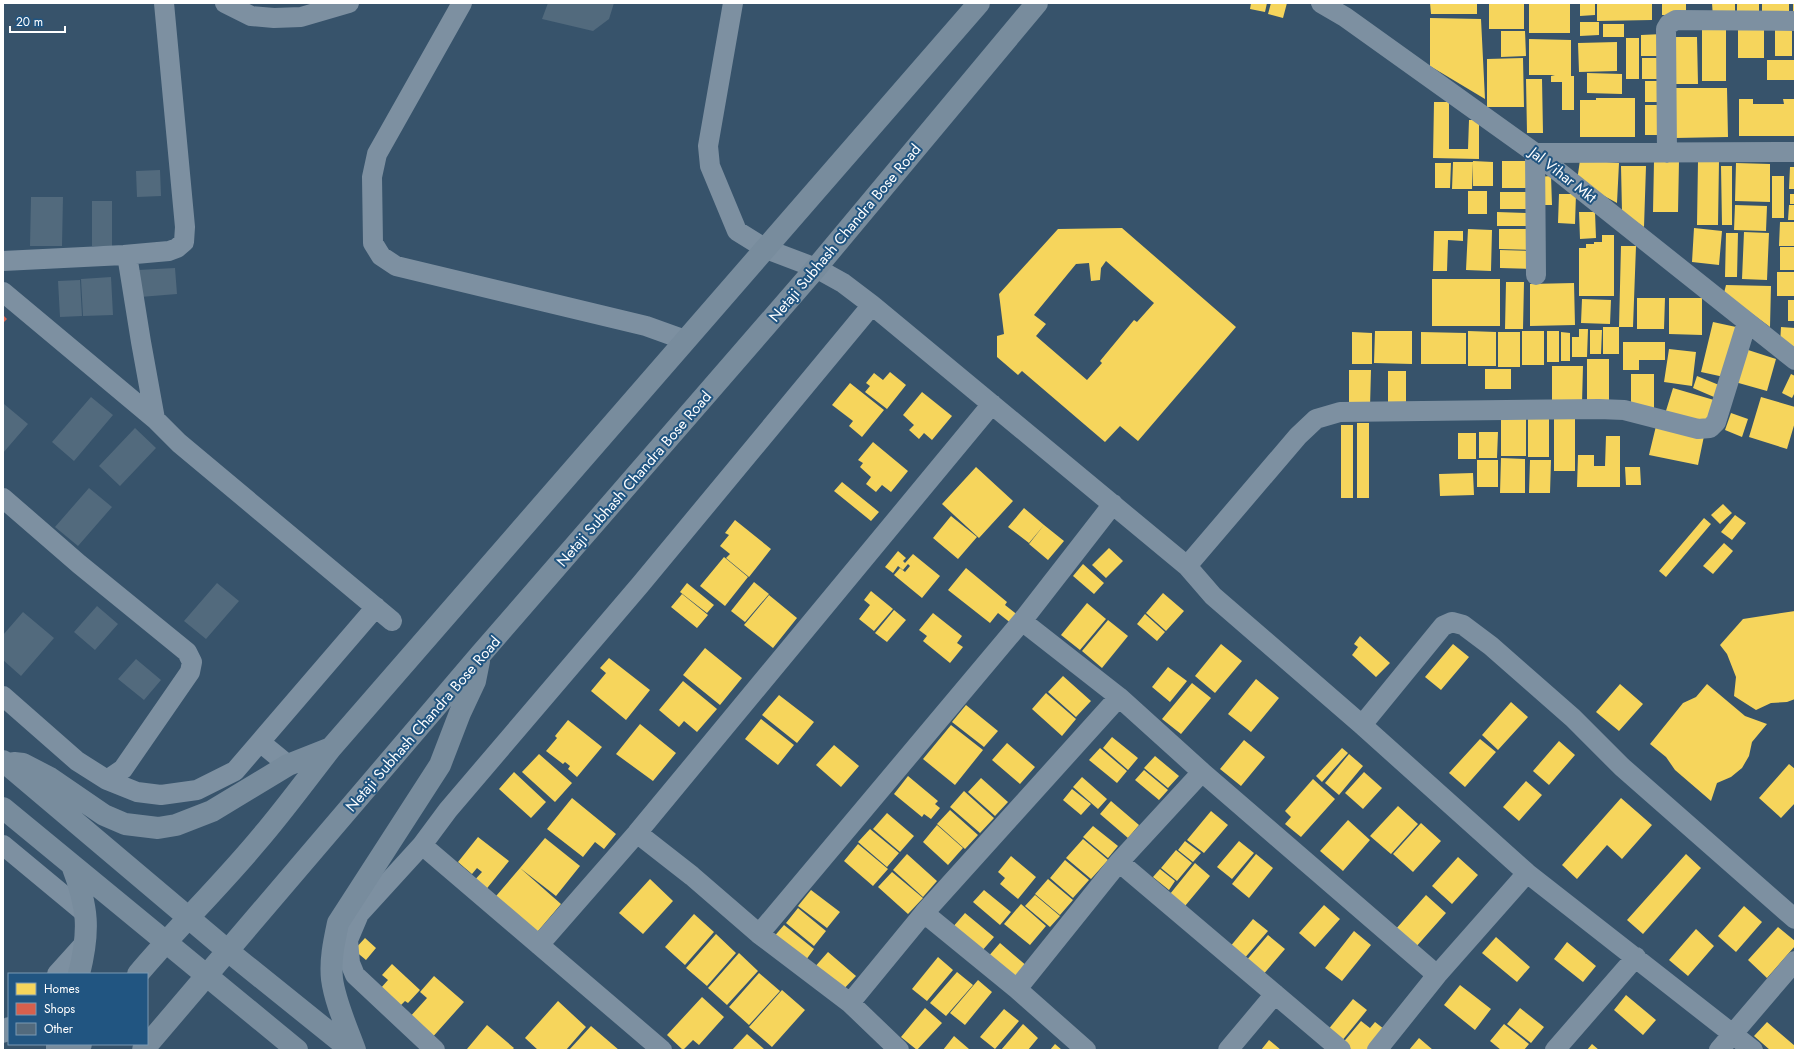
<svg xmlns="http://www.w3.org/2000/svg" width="1798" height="1053" font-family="Jost,sans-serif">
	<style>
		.homes { fill: #f6d55c; fill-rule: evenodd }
		.shops { fill: #d6604d }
		.building { fill: #526a7d }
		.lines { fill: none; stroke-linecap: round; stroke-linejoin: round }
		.minor { stroke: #7d90a1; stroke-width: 20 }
		.secondary { stroke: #788c9d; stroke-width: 22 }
		.labels { text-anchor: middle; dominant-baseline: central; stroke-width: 4; stroke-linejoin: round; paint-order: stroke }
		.street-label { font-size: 15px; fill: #fff; stroke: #215581 }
	</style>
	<rect width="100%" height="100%" fill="#37536b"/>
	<path class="homes" d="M1251 3H1267L1265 12 1250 9Z
		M1271 3H1287L1283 18 1268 14Z
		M1430 3H1477V14H1431Z
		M1489 3H1524V29H1489Z
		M1529 3H1570V33H1529Z
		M1580 3H1595V15L1580 16Z
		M1597 3H1652V20L1597 21Z
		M1662 3H1686V15H1662Z
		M1712 3H1735V18H1713Z
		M1737 3H1759V17H1737Z
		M1762 3H1789V18H1762Z
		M1793 3H1795V18H1793Z
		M1430 18 1481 19 1485 99 1430 66Z
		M1580 22H1599V35L1580 36Z
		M1603 24H1624V37H1603Z
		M1738 28H1764V58H1738Z
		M1775 29H1792V56H1775Z
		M1702 30H1726V81H1702Z
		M1501 31H1525L1526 56 1501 57Z
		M1663 34 1664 56H1641V35Z
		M1674 37H1697L1698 84H1674Z
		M1626 38H1639V79H1626Z
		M1529 39 1571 40V76H1574V110H1562V82H1551V76L1555 75H1529Z
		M1617 42V71L1579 72 1578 43Z
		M1523 58 1524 107H1487V59Z
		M1642 58H1664V79H1642Z
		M1767 60H1794V80H1767Z
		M1587 73 1622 74V94L1587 93Z
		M1526 79H1542L1543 133H1527Z
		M1645 81H1664V102H1645Z
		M1675 88H1727L1728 137 1675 138Z
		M1596 98H1635V137H1580V100H1596Z
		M1739 99H1753V104H1784L1783 99H1795V136H1739Z
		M1434 102H1449V149H1468L1469 120H1479V159L1433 158Z
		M1645 105H1663V135H1645Z
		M1580 160 1619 163 1617 203 1577 181Z
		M1473 161 1493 162V186H1473Z
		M1502 161H1527L1526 188H1502Z
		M1654 161H1679L1678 212H1653Z
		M1698 161H1719L1718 225H1697Z
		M1453 162H1473L1472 189H1452Z
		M1435 163H1451L1450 188H1435Z
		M1736 163 1770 164V202L1735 201Z
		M1621 166H1646L1644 227 1622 212Z
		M1721 166H1732V225H1722Z
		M1790 167H1795V189H1789Z
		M1551 176 1552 205H1539L1538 177Z
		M1772 176H1784V218H1772Z
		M1468 191H1487V214H1468Z
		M1500 192H1526V209H1500Z
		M1559 194H1576L1575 224 1558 223Z
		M1790 194H1795V204H1790Z
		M1735 205 1767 206 1766 231 1734 230Z
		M1789 205H1795V220H1788Z
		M1497 212 1527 213V226H1497Z
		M1579 212H1595L1596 238 1580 239Z
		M1780 222H1795V246H1779Z
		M1122 228 1236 327 1138 441 1120 426 1105 442 1022 371 1018 375 997 357V336L1004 334 999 294 1058 229ZM1106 261 1154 303 1137 322 1134 320 1100 361 1102 363 1087 380 1036 336 1046 324 1034 315 1076 264 1089 263 1091 281 1100 280 1101 268Z
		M1694 228 1722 231 1719 265 1692 262Z
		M1468 229 1492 230 1491 271 1466 270Z
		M1499 229H1532V250L1499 249Z
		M1434 231H1463V241L1448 240 1447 271H1433Z
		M1744 232 1769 233 1767 280 1742 279Z
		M1726 233H1738L1737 277H1725Z
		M1602 235H1614V296H1579V248H1586V244H1594V242H1602Z
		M1621 246H1636L1633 327H1619V354H1603V327H1619Z
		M1780 247H1795V270H1780Z
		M1500 250 1533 251V269L1500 268Z
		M1777 272H1795V296H1777Z
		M1432 279H1500V326H1432Z
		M1506 282H1524L1523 329H1505Z
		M1574 283 1575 325 1530 326V284Z
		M1726 285 1771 286 1770 327 1724 293Z
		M1637 298H1665L1664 329H1637Z
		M1669 298H1702V335L1669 334Z
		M1582 299 1611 300 1610 324 1581 323Z
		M1788 300H1795V321H1788Z
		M1713 322 1736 327 1724 377 1701 372Z
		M1781 327 1795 328V351L1780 344Z
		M1579 329H1588L1587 357H1572V337H1579Z
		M1590 330H1602L1601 354H1590Z
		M1375 331H1412V364L1374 363Z
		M1468 331 1496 332V366H1468Z
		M1522 331H1544V365H1522Z
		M1547 331H1559V362H1547Z
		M1352 332 1372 333V364H1352Z
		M1421 332 1466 333V364H1421Z
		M1498 332H1520V367H1498Z
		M1561 332 1570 333V361H1561Z
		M1623 342H1665V360H1639V370H1623Z
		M1669 349 1696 352 1692 386 1664 382Z
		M1745 349 1776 359 1767 391 1735 382Z
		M1587 359H1609V405H1587Z
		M1552 366H1583L1582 403H1552Z
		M1485 369H1511V389H1485Z
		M1349 370H1371L1370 407H1349Z
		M1388 371H1406V410H1388Z
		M890 372 906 385 887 409 865 392 870 386 866 383 874 373 883 380Z
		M1631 374H1654V408H1631Z
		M1791 374 1795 376V392L1792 398 1782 393Z
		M1697 376 1719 385 1714 397 1693 388Z
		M850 383 884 410 862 437 849 426 853 421 832 405Z
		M1673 388 1714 400 1705 427 1665 414Z
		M922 392 952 416 932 440 924 433 919 439 909 430 914 425 903 415Z
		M1761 397 1795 407V422L1787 449 1749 437Z
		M1731 413 1748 419 1742 437 1725 430Z
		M1554 416H1575V471H1554Z
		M1501 417H1526V456H1501Z
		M1528 419H1549V457H1528Z
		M1357 423H1369V498H1357Z
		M1341 425H1353V498H1341Z
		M1656 426 1704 436 1698 465 1649 455Z
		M1479 432H1498L1497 458H1479Z
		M1458 433H1476V459H1458Z
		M1606 436H1620V487H1577L1578 455H1594V466H1605Z
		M873 442 908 471 891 492 882 485 876 492 866 484 871 477 860 467 863 463 858 460Z
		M1501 458 1525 459V493H1500Z
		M1477 460H1498V487H1477Z
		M1530 460H1551L1550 493H1529Z
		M976 467 1013 501 979 538 942 504Z
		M1625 467H1640L1641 485H1626Z
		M1473 473 1474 495 1440 496 1439 474Z
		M842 482 879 512 871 521 834 491Z
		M1723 504 1732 513 1720 524 1711 515Z
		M1024 508 1044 525 1029 543 1008 527Z
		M1735 515 1746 523 1732 540 1721 532Z
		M951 516 977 537 958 559 933 538Z
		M1704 518 1711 524 1666 577 1659 571Z
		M735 520 771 549 749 577 726 558 730 554 720 546 729 535 725 533Z
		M1044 525 1064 541 1048 560 1029 544Z
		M1724 543 1733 551 1713 574 1703 566Z
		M1109 548 1123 561 1106 578 1092 565Z
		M898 551 906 558 903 561 905 563 913 554 940 576 922 598 894 575 900 568 905 572 910 566 908 564 903 570 898 566 893 573 885 567Z
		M724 557 748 577 725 606 700 586Z
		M1083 564 1104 583 1094 594 1073 576Z
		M966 568 1007 602 1005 605 1019 616 1012 624 998 613 990 623 948 590Z
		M754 582 769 594 745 622 731 611Z
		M687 583 714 605 707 613 680 592Z
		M871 591 893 609 874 631 859 619 870 605 864 600Z
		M1163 593 1184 611 1166 631 1146 613Z
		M682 594 708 615 697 628 671 607Z
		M769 595 797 618 773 648 744 625Z
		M1087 603 1106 619 1080 650 1061 635Z
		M894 610 906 620 887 642 875 633Z
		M1795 611V699L1787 702 1771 703 1756 710 1734 696 1736 677 1727 654 1720 645 1743 619Z
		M933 613 962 636 957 643 963 647 950 663 923 641 927 636 919 630Z
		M1145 614 1165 632 1157 641 1137 624Z
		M1108 620 1128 636 1102 668 1082 651Z
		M1360 636 1390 663 1376 677 1352 655 1358 647 1354 644Z
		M1221 644 1242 661 1215 693 1195 676Z
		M1453 644 1469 657 1441 690 1425 677Z
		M705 648 742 678 720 705 683 675Z
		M609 658 650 690 626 720 591 691 606 673 600 668Z
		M1168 667 1187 681 1170 702 1152 687Z
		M1063 676 1091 701 1076 717 1048 692Z
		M1256 679 1279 698 1251 732 1228 714Z
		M683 681 717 709 697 732 684 721 679 727 659 710Z
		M1192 683 1211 698 1181 734 1162 719Z
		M1620 684 1643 704 1619 731 1596 712Z
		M1707 684 1745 716 1767 724 1752 742 1749 756 1742 768 1731 777 1717 783 1711 801 1675 770 1666 757 1650 744 1683 703 1696 697Z
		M1046 693 1076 719 1062 736 1032 709Z
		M779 695 814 722 797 743 762 715Z
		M1511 702 1528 717 1498 750 1482 735Z
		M966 705 998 731 984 747 952 722Z
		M761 719 794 745 778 765 745 739Z
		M568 720 602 747 577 777 568 769 570 766 565 762 563 764 546 751 557 738 555 736Z
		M640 724 676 753 653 781 616 754Z
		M951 725 983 750 955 785 923 759Z
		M1112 737 1138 758 1128 770 1103 748Z
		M1480 739 1496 752 1465 787 1449 773Z
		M1244 740 1265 757 1241 786 1220 769Z
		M1559 741 1575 755 1549 785 1533 771Z
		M1007 743 1035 767 1020 784 992 760Z
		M834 745 859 766 841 787 816 765Z
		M1100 748 1127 771 1117 783 1089 760Z
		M1342 748 1348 753 1322 782 1316 776Z
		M539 754 572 783 555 802 522 772Z
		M1349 754 1363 766 1339 795 1325 783Z
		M1155 756 1179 776 1168 788 1144 768Z
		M1789 764 1795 769V803L1781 818 1759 798Z
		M1144 770 1168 790 1159 800 1135 780Z
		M514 772 546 802 531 818 499 789Z
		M1364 772 1382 788 1363 809 1345 793Z
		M908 776 938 801 935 804 940 808 931 819 924 814 922 817 894 794Z
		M1082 777 1107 799 1098 809 1073 787Z
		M981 778 1008 802 995 816 968 792Z
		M1313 779 1335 799 1301 837 1285 824 1291 817 1285 811Z
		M1526 781 1542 795 1519 821 1503 807Z
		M1072 789 1091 804 1081 815 1063 800Z
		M964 791 994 818 980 833 950 807Z
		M572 798 616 834 604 849 595 842 583 857 547 829Z
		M1621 798 1652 825 1622 859 1607 845 1577 879 1562 865Z
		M1111 801 1139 825 1128 838 1100 814Z
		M1398 806 1418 824 1391 854 1370 836Z
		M950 810 978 835 965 849 937 824Z
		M1211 811 1228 825 1204 853 1187 840Z
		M887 813 914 836 900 852 873 829Z
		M1348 820 1370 840 1343 871 1320 851Z
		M1421 823 1441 841 1413 872 1393 854Z
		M937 825 963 848 948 865 923 842Z
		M1093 826 1118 846 1108 858 1083 837Z
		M870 829 899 853 887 867 858 842Z
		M478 837 509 861 484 892 472 883 482 872 477 868 472 874 458 862Z
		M545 838 580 866 556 896 520 868Z
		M1083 839 1108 860 1091 879 1066 858Z
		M1185 841 1201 853 1193 862 1178 850Z
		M1239 841 1254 853 1232 879 1217 867Z
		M858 844 888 869 873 886 844 861Z
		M1176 850 1192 863 1177 881 1161 868Z
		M907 854 937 881 923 897 893 870Z
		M1256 854 1273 868 1249 898 1232 884Z
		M1686 854 1701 868 1643 934 1627 920Z
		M1011 856 1036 877 1018 899 1000 884 1005 878 998 872Z
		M1458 857 1478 875 1452 904 1432 886Z
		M1065 860 1089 880 1073 898 1050 878Z
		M1195 863 1210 876 1185 906 1170 894Z
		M520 868 561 904 533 937 491 902Z
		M1160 869 1175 881 1169 890 1153 877Z
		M892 872 923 898 908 914 878 887Z
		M650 879 673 901 643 934 619 913Z
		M1048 879 1073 900 1060 915 1035 894Z
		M811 890 840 912 827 928 798 906Z
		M984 890 1011 912 1000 925 973 902Z
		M1035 895 1060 916 1050 927 1025 906Z
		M1426 895 1446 913 1415 948 1395 930Z
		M1021 904 1046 926 1030 945 1004 924Z
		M1324 905 1340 919 1315 947 1299 933Z
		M1744 906 1762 922 1736 952 1718 936Z
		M798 908 826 931 814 946 786 923Z
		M965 913 994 937 981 952 952 928Z
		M694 914 714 932 685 965 665 947Z
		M1253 919 1268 931 1243 960 1229 948Z
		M784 925 814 949 803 964 772 939Z
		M1778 927 1795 941V946L1767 978 1748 960Z
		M1696 929 1714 946 1688 976 1669 960Z
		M1354 931 1371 945 1342 981 1325 968Z
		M716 934 736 953 707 986 686 968Z
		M1268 935 1285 949 1262 976 1245 962Z
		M1496 937 1530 967 1517 982 1482 953Z
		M365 938 376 948 366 960 354 950Z
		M1567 942 1596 966 1583 982 1554 959Z
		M1000 943 1028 967 1015 982 987 958Z
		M828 952 856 976 840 993 813 969Z
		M739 953 758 971 727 1005 708 988Z
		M938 957 953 970 927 1001 912 989Z
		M392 964 420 990 408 1003 405 1001 398 1008 380 989 388 980 382 975Z
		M957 972 973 985 946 1016 930 1003Z
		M759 973 780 991 749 1025 729 1007Z
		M434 976 464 1002 430 1040 408 1019 427 998 420 992Z
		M978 980 992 992 965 1025 950 1013Z
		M1460 985 1491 1009 1475 1030 1444 1005Z
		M782 990 805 1010 772 1047 749 1027Z
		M1626 995 1656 1020 1643 1035 1614 1010Z
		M702 997 724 1017 699 1045 693 1040 683 1050 667 1035Z
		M1353 999 1367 1010 1341 1042 1327 1031Z
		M558 1001 586 1027 566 1050H538L525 1038Z
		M925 1008 942 1023 917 1050 901 1037Z
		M1520 1008 1544 1027 1531 1043 1507 1024Z
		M1004 1009 1019 1021 995 1049 980 1037Z
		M1361 1021 1370 1028 1375 1022 1384 1029 1367 1050H1347L1341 1045Z
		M1767 1022 1795 1046V1050H1770L1754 1036Z
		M1023 1024 1038 1038 1028 1050H1001Z
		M1504 1024 1529 1044 1524 1050H1501L1490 1041Z
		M487 1025 514 1048 512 1050 467 1049Z
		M591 1026 619 1050H569Z
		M747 1034 765 1050H732Z
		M954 1036 969 1049V1050H943Z
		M1419 1038 1433 1050H1409Z
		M1269 1040 1281 1050H1261Z
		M1055 1044 1062 1050H1050Z
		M1592 1044 1599 1050H1587Z"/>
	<path class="shops" d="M3 315 7 319 3 323Z"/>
	<path class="building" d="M548 3H614L609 19 593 31 542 19Z
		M160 170 161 196 137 197 136 171Z
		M31 197H63L62 246H30Z
		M92 201H112V246H92Z
		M175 268 177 294 140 297 138 270Z
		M111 277 113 315 83 316 81 279Z
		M80 280 82 316 60 317 58 281Z
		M91 397 113 415 74 461 52 442Z
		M4 404 28 424 3 453V406Z
		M135 428 156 448 120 486 99 466Z
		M89 488 112 507 78 546 55 527Z
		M217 583 239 601 206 639 184 621Z
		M97 606 118 624 95 650 74 632Z
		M23 612 54 638 21 676 3 660V635Z
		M136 659 161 680 144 700 118 679Z"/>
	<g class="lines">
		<path class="minor" d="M225 3 251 16 274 18 301 17 349 3
			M462 3 377 154 372 177 373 243 381 256 396 266 646 326 685 340
			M733 3 708 146 710 166 737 231 766 249 816 268 843 283 872 305 1187 566 1213 596 1362 725 1527 873 1753 1050
			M1321 3 1345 17 1535 153 1795 360
			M1667 153 1666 29 1669 24 1676 20 1795 21
			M127 255 141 342 155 419
			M3 261 124 255 169 251 177 248 184 242 185 227 164 3
			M1536 275 1535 153 1795 152
			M3 292 155 419 179 443 392 621
			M3 498 79 564 187 652 192 662 190 672 123 769 107 780 77 761 3 696
			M1187 566 1298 436 1316 419 1340 412 1599 409 1624 410 1698 429 1710 428 1716 422 1747 322
			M1022 621 1119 697 1202 772 1437 975
			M1362 725 1443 626 1452 622 1463 625 1491 646 1573 718 1622 767 1795 919
			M260 742 288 765
			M107 780 137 792 161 795 197 790 235 771 376 607
			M637 833 692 876 759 934 850 1003 899 1050
			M3 845 85 913
			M422 845 662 1050
			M1119 862 1341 1050
			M924 913 1017 989 1086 1050
			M759 934 1022 621 1113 504
			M539 945 637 833 992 404
			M57 974 85 943
			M1017 989 1119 862 1202 772
			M850 1003 924 913 1119 697
			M3 1033 9 1027
			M435 1050 355 975 350 963 348 940 359 914 422 845 448 810 640 585 872 305
			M1228 1050 1275 994
			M1377 1050 1437 975 1527 873
			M1555 1050 1636 957
			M1719 1050 1795 961"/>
		<path class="secondary" d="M3 761 228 951 351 1050
			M14 763 23 764 50 778 104 815 125 824 158 828 176 825 212 811 288 765 331 748
			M3 808 297 1050
			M72 865C88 907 90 930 79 974
			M138 974C176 929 218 888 256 843 282 813 306 780 331 748L979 3
			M57 1050V1044
			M76 1050 81 1044
			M143 1050 480 655 816 268 1037 3
			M355 1050C347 1028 335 1002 332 979 330 960 334 942 338 923L440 765 460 713 475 681 479 661"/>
	</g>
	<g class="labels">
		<g class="street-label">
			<text transform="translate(1563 175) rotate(38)">Jal Vihar Mkt</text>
			<text transform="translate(845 233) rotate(-50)">Netaji Subhash Chandra Bose Road</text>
			<text transform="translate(634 479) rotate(-49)">Netaji Subhash Chandra Bose Road</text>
			<text transform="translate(423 724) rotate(-49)">Netaji Subhash Chandra Bose Road</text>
		</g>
	</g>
	<rect width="1798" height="1053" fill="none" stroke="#ffffff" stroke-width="8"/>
	<rect x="8" y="973" width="140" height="72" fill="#215581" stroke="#7a99b3"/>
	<rect x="16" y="983" width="20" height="12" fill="#f6d55c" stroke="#7a99b3"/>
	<text x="44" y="993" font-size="12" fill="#ffffff">Homes</text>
	<rect x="16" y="1003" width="20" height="12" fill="#d6604d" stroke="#7a99b3"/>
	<text x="44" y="1013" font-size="12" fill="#ffffff">Shops</text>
	<rect x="16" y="1023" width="20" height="12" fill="#526a7d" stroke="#7a99b3"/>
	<text x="44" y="1033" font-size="12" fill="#ffffff">Other</text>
	<path d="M10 26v6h55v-6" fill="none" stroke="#ffffff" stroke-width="2"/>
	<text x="16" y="26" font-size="12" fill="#ffffff" stroke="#215581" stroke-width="3" paint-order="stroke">20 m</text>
</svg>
